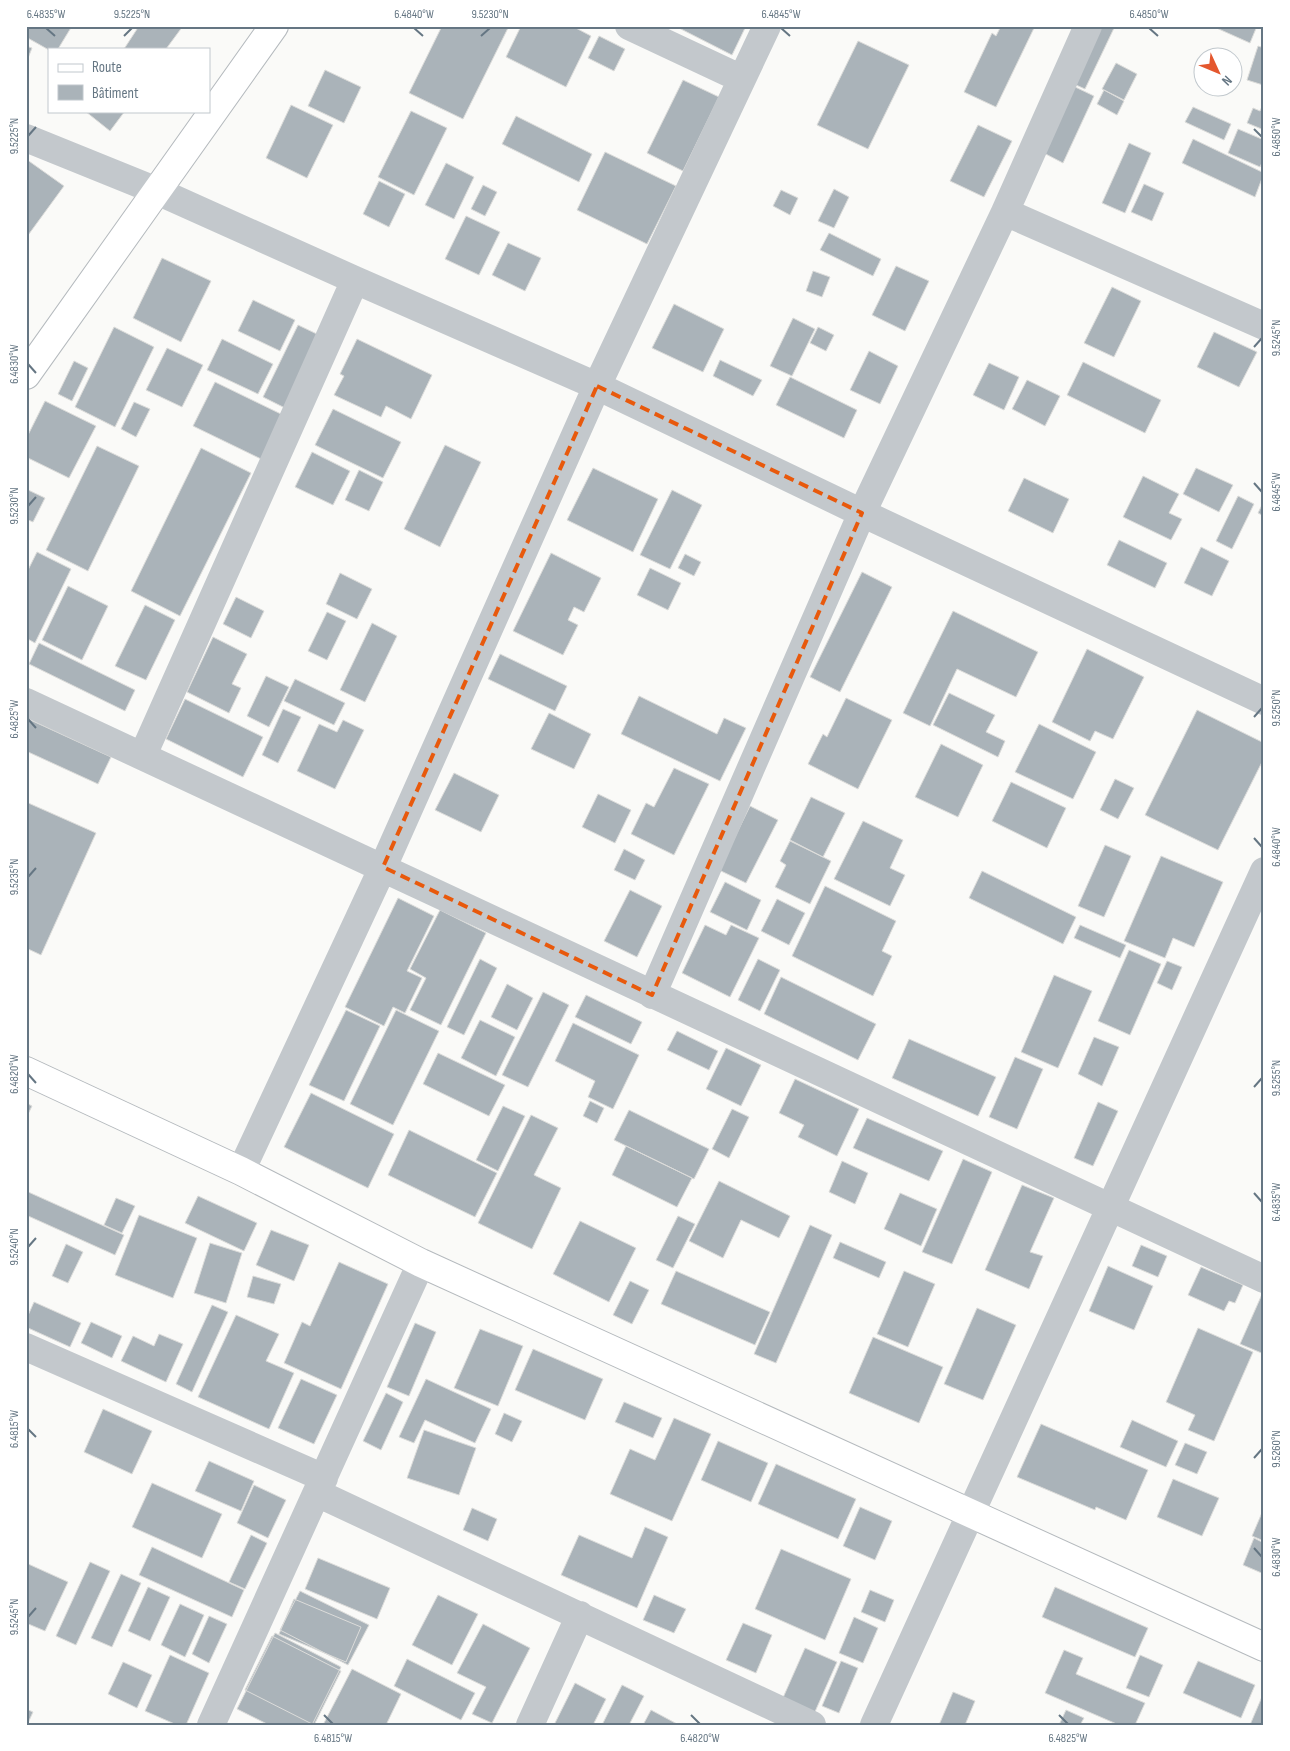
<svg xmlns="http://www.w3.org/2000/svg" width="1290" height="1751" font-family="'Sofia Sans Condensed',sans-serif">
	<style>
		.building { fill: #aab3b9; stroke: #dcdcda }
		.lines { fill: none; stroke-linecap: round; stroke-linejoin: round }
		.major-casing { stroke: #b5babe; stroke-width: 30 }
		.minor { stroke: #c3c8cc; stroke-width: 28 }
		.major { stroke: #fff; stroke-width: 28 }
		.marked { fill: none; stroke: #e8590c; stroke-width: 4; stroke-dasharray: 10 6; stroke-linejoin: round }
		.ticks { fill: none; stroke: #657683; stroke-width: 2 }
		.neatline { fill: none; stroke: #657683; stroke-width: 2 }
		.ticks-label { font-size: 12px; text-anchor: middle; fill: #657683 }
	</style>
	<rect width="100%" height="100%" fill="#fafaf8"/>
	<path class="building" d="M26 26H72L58 49 49 50 26 37Z
		M139 26H183L166 49H124Z
		M442 26H509L463 119 409 93Z
		M521 26H572L591 36 566 87 506 57Z
		M675 26H746L732 55Z
		M1001 26H1035L996 107 964 92 992 33 996 36Z
		M1090 26H1115L1085 89 1065 80Z
		M1212 26H1257L1250 43Z
		M599 36 625 49 614 71 588 58Z
		M858 41 909 65 868 149 817 125Z
		M26 46 32 48 26 63Z
		M1258 46 1264 48 1263 85 1247 80Z
		M1116 63 1137 74 1124 100 1102 89Z
		M325 70 361 87 344 123 308 106Z
		M683 80 719 97 683 171 647 153Z
		M1071 85 1094 96 1063 163 1040 151Z
		M1104 90 1124 101 1117 115 1097 104Z
		M1264 102V130L1247 123 1253 108 1260 111Z
		M291 105 333 125 307 178 266 158Z
		M1193 107 1231 124 1224 140 1185 122Z
		M85 111H125L110 131Z
		M411 111 447 128 414 195 378 177Z
		M516 116 592 154 579 182 502 144Z
		M978 125 1012 141 984 197 950 181Z
		M1238 129 1264 140V158L1260 167 1228 153Z
		M1193 139 1264 173 1255 197 1182 163Z
		M1129 143 1151 153 1125 213 1102 203Z
		M605 152 676 186 647 244 577 210Z
		M26 159 64 186 26 238Z
		M446 163 474 177 454 219 425 205Z
		M379 181 405 194 389 227 363 214Z
		M1144 184 1164 193 1152 221 1131 212Z
		M483 185 497 192 485 216 471 209Z
		M834 189 849 197 834 228 818 221Z
		M781 190 798 198 790 215 773 206Z
		M466 216 500 232 479 275 445 259Z
		M829 233 881 259 873 276 820 250Z
		M508 243 541 258 525 291 492 275Z
		M162 258 211 281 181 342 133 318Z
		M896 266 929 281 905 331 872 315Z
		M813 271 830 277 822 297 806 291Z
		M1112 287 1141 301 1114 357 1084 343Z
		M253 300 295 320 280 351 238 331Z
		M674 304 724 329 703 372 652 348Z
		M793 318 815 329 792 376 770 366Z
		M298 325 321 336 285 408 263 397Z
		M114 327 154 347 115 427 75 407Z
		M818 327 834 335 826 351 810 343Z
		M1214 332 1257 352 1239 387 1197 367Z
		M222 339 273 364 258 394 207 370Z
		M357 339 432 375 411 419 386 406 381 417 334 395 344 376 340 374Z
		M167 348 203 365 182 407 146 390Z
		M869 351 898 366 880 404 850 390Z
		M720 360 762 380 753 396 713 376Z
		M74 361 88 368 72 401 58 394Z
		M1083 362 1161 400 1145 433 1067 395Z
		M989 363 1019 377 1004 410 973 395Z
		M790 377 857 410 844 438 776 405Z
		M1027 380 1060 396 1045 426 1012 409Z
		M215 382 283 415 261 459 193 426Z
		M45 401 96 426 69 478 26 457V439Z
		M134 402 150 409 136 437 121 429Z
		M333 409 401 442 383 478 315 445Z
		M445 445 481 462 440 547 404 529Z
		M97 446 139 466 88 571 46 550Z
		M201 448 251 473 180 616 131 591Z
		M312 452 350 471 333 505 295 487Z
		M593 468 658 499 633 552 567 520Z
		M1196 468 1233 485 1219 512 1183 494Z
		M359 470 383 482 369 511 345 500Z
		M1143 476 1179 494 1169 513 1182 519 1171 540 1123 517Z
		M1024 478 1069 499 1053 533 1008 511Z
		M26 489 45 498 33 522 26 519Z
		M672 490 702 505 670 569 640 555Z
		M1238 496 1254 504 1232 549 1216 541Z
		M1264 501V516L1258 513Z
		M1119 540 1167 563 1155 588 1107 565Z
		M1201 547 1229 561 1212 596 1184 583Z
		M37 552 71 569 35 643 26 638V574Z
		M551 553 601 578 584 612 574 607 568 620 578 625 563 655 513 631Z
		M685 554 701 562 694 576 678 568Z
		M650 568 681 583 668 610 637 595Z
		M862 572 892 587 840 692 810 677Z
		M340 573 372 589 357 619 326 604Z
		M68 586 108 606 82 660 42 640Z
		M236 597 264 611 251 638 223 624Z
		M145 605 175 620 146 680 115 666Z
		M953 611 1038 652 1016 697 957 669 930 726 903 713Z
		M327 612 346 621 327 660 308 651Z
		M372 623 397 636 365 702 340 690Z
		M213 637 247 654 232 684 241 688 229 713 187 692Z
		M39 643 135 690 125 711 29 664Z
		M1087 649 1144 677 1113 739 1095 731 1090 741 1052 722Z
		M500 654 567 686 555 711 488 679Z
		M266 676 289 687 269 727 247 716Z
		M295 679 345 703 334 725 284 701Z
		M949 693 995 715 986 732 1005 741 998 757 933 725Z
		M639 696 717 734 724 718 746 728 720 781 621 734Z
		M846 698 892 720 858 789 808 764 823 734 827 737Z
		M185 699 263 737 243 777 166 739Z
		M283 709 301 717 278 763 262 755Z
		M1197 710 1264 743V758L1218 850 1145 815Z
		M549 713 591 734 574 769 531 749Z
		M26 718 111 757 98 784 26 751Z
		M343 720 364 730 335 789 297 771 319 724 337 732Z
		M1039 724 1096 752 1073 799 1015 772Z
		M941 744 983 765 958 817 915 797Z
		M674 768 709 784 674 855 631 834 646 803 654 807Z
		M454 773 499 795 481 832 435 810Z
		M1115 779 1134 788 1118 819 1100 810Z
		M1011 782 1066 808 1047 848 992 821Z
		M598 794 631 810 615 843 582 827Z
		M811 797 845 813 823 857 790 840Z
		M26 802 96 833 41 955 26 948Z
		M750 806 778 820 746 883 719 870Z
		M863 821 903 840 890 868 905 875 890 906 834 879Z
		M790 841 831 861 810 904 775 887 786 865 780 861Z
		M1105 845 1131 856 1104 917 1078 906Z
		M624 849 645 860 635 880 614 870Z
		M1161 856 1223 882 1194 947 1173 938 1165 958 1124 941Z
		M982 871 1076 917 1063 944 969 898Z
		M725 882 761 900 747 930 710 912Z
		M825 886 896 921 882 951 892 956 873 996 792 956Z
		M630 890 662 906 637 957 604 941Z
		M398 898 434 916 407 971 422 978 405 1013 393 1007 384 1026 345 1007Z
		M777 899 805 913 789 945 761 931Z
		M440 910 486 933 441 1025 410 1010 426 978 410 969Z
		M705 925 726 935 731 925 759 938 730 997 682 973Z
		M1080 925 1126 945 1120 958 1074 938Z
		M1129 950 1161 964 1130 1035 1098 1021Z
		M480 959 497 968 464 1035 447 1027Z
		M758 959 780 970 760 1011 738 1000Z
		M1167 961 1182 967 1172 990 1157 983Z
		M1054 975 1092 991 1058 1068 1021 1052Z
		M781 977 876 1024 858 1060 764 1014Z
		M507 984 533 998 517 1030 491 1017Z
		M543 992 569 1005 528 1087 502 1075Z
		M586 995 642 1022 631 1044 575 1017Z
		M346 1010 380 1026 344 1101 309 1085Z
		M396 1010 439 1031 393 1125 350 1104Z
		M480 1020 515 1037 496 1076 461 1058Z
		M573 1023 639 1055 613 1109 588 1097 595 1081 555 1061Z
		M677 1031 718 1051 709 1070 667 1050Z
		M1094 1037 1119 1047 1102 1086 1078 1074Z
		M909 1039 996 1077 978 1116 892 1078Z
		M726 1048 761 1065 741 1106 706 1089Z
		M438 1053 505 1085 489 1116 423 1084Z
		M1015 1057 1043 1069 1017 1129 989 1117Z
		M795 1079 859 1109 837 1156 798 1137 804 1125 779 1113Z
		M311 1093 394 1134 368 1188 284 1147Z
		M590 1101 604 1108 597 1123 583 1116Z
		M1098 1102 1118 1111 1093 1166 1074 1158Z
		M26 1103 32 1106 26 1118Z
		M503 1106 525 1116 498 1171 476 1160Z
		M732 1109 749 1117 729 1158 712 1149Z
		M629 1110 709 1149 694 1179 614 1140Z
		M531 1115 558 1128 534 1175 561 1188 532 1249 478 1223Z
		M867 1118 943 1151 929 1181 853 1148Z
		M409 1130 497 1173 475 1217 388 1175Z
		M626 1146 692 1178 677 1207 612 1175Z
		M963 1159 992 1172 952 1264 922 1252Z
		M842 1161 868 1173 855 1204 829 1192Z
		M719 1181 790 1216 779 1238 741 1220 723 1258 689 1241Z
		M1022 1185 1054 1198 1030 1252 1043 1256 1029 1289 985 1270Z
		M26 1191 124 1235 115 1255 26 1215Z
		M900 1193 937 1209 921 1246 884 1229Z
		M198 1196 257 1223 244 1251 185 1223Z
		M116 1198 135 1206 122 1233 104 1225Z
		M139 1215 197 1238 173 1298 115 1275Z
		M678 1216 695 1224 673 1268 656 1260Z
		M580 1221 636 1248 609 1302 553 1274Z
		M810 1225 832 1235 776 1363 754 1354Z
		M271 1230 309 1245 294 1281 256 1265Z
		M840 1242 886 1262 879 1278 833 1258Z
		M210 1243 242 1253 226 1303 194 1293Z
		M66 1244 83 1252 68 1283 52 1276Z
		M1141 1245 1167 1256 1158 1277 1132 1266Z
		M339 1262 388 1284 341 1389 284 1363 302 1322 310 1326Z
		M1108 1266 1153 1286 1134 1330 1089 1311Z
		M1201 1267 1243 1285 1235 1303 1229 1301 1224 1311 1188 1295Z
		M676 1271 770 1312 755 1345 661 1304Z
		M904 1271 935 1284 908 1347 877 1334Z
		M253 1276 281 1284 274 1304 247 1297Z
		M630 1281 649 1290 632 1324 613 1315Z
		M1263 1292 1264 1293V1354L1240 1344Z
		M34 1302 81 1323 70 1347 26 1327V1320Z
		M212 1305 228 1312 192 1392 176 1384Z
		M977 1308 1016 1325 983 1400 944 1384Z
		M236 1315 279 1334 266 1361 294 1373 269 1429 198 1397Z
		M91 1322 122 1336 112 1358 81 1343Z
		M415 1323 436 1332 409 1396 387 1387Z
		M1198 1328 1253 1352 1214 1441 1188 1430 1195 1415 1166 1402Z
		M480 1329 523 1346 498 1406 454 1388Z
		M159 1334 183 1344 166 1382 121 1361 133 1336 154 1346Z
		M873 1337 943 1367 919 1423 849 1393Z
		M533 1349 603 1379 585 1420 515 1390Z
		M301 1379 337 1395 314 1444 278 1428Z
		M426 1379 491 1409 475 1443 425 1420 414 1443 399 1437Z
		M386 1393 403 1402 381 1450 363 1441Z
		M624 1402 662 1418 653 1438 615 1422Z
		M103 1409 152 1431 132 1474 84 1452Z
		M504 1413 522 1421 512 1442 495 1434Z
		M674 1418 711 1434 672 1521 610 1494 630 1449 655 1460Z
		M1132 1420 1178 1441 1166 1467 1120 1447Z
		M1041 1424 1148 1470 1126 1520 1096 1507 1095 1510 1017 1477Z
		M424 1430 476 1448 459 1495 407 1478Z
		M718 1441 768 1463 751 1502 701 1480Z
		M1185 1443 1207 1452 1197 1474 1175 1465Z
		M209 1461 254 1481 241 1511 195 1491Z
		M776 1464 856 1499 838 1539 758 1504Z
		M1173 1479 1219 1498 1202 1536 1157 1517Z
		M152 1483 222 1514 202 1558 132 1527Z
		M254 1485 286 1500 268 1538 237 1523Z
		M860 1507 892 1521 875 1560 843 1546Z
		M472 1508 497 1519 488 1541 463 1530Z
		M1264 1508V1541L1252 1536Z
		M645 1527 668 1537 637 1608 561 1575 579 1535 632 1558Z
		M251 1535 267 1543 245 1589 229 1582Z
		M1254 1538 1264 1543V1574L1243 1565Z
		M152 1547 244 1590 232 1617 139 1575Z
		M781 1549 851 1579 825 1640 755 1609Z
		M318 1558 390 1588 377 1619 305 1589Z
		M90 1562 110 1571 76 1645 56 1636Z
		M26 1563 68 1582 45 1631 26 1623Z
		M121 1574 141 1583 112 1647 91 1638Z
		M148 1587 170 1597 150 1641 128 1631Z
		M1055 1587 1148 1628 1135 1657 1042 1617Z
		M870 1590 894 1600 885 1622 861 1612Z
		M300 1591 369 1625 348 1665 280 1630Z
		M438 1595 478 1614 452 1665 412 1645Z
		M654 1595 686 1609 674 1633 643 1620Z
		M294 1599 361 1627 346 1662 279 1634Z
		M180 1604 204 1615 185 1657 161 1645Z
		M209 1616 227 1624 209 1663 192 1654Z
		M854 1617 878 1628 863 1663 839 1653Z
		M743 1623 772 1635 756 1673 726 1660Z
		M483 1624 530 1648 492 1723 472 1714 486 1687 457 1673Z
		M275 1633 341 1667 312 1725H269L237 1709Z
		M272 1636 341 1671 314 1725 245 1690Z
		M805 1648 837 1662 814 1714 782 1700Z
		M1064 1650 1083 1658 1076 1674 1145 1703 1135 1725H1119L1045 1693Z
		M170 1655 209 1673 186 1725H177L145 1711Z
		M1140 1655 1163 1665 1149 1697 1126 1688Z
		M407 1659 475 1693 461 1720 394 1686Z
		M841 1661 858 1668 839 1713 822 1706Z
		M1198 1661 1255 1685 1241 1718 1183 1693Z
		M123 1662 152 1675 137 1708 108 1694Z
		M352 1669 401 1694 386 1725H323Z
		M575 1683 606 1699 593 1725H554Z
		M622 1685 644 1696 629 1725H602Z
		M953 1692 975 1701 965 1725H939Z
		M1264 1692V1725H1250Z
		M26 1709 33 1712 27 1725H26Z
		M651 1710 679 1725H643Z
		M1066 1710 1084 1718 1080 1725H1059Z"/>
	<g class="lines">
		<g class="major-casing">
			<path id="major" d="M26 375 274 26
				M26 1071 241 1171 421 1263 1264 1647"/>
		</g>
		<path class="minor" d="M629 26 742 79
			M26 138 157 191 355 280 597 386 862 513 1264 701
			M1005 212 1264 326
			M26 702 1264 1279
			M143 755 355 280
			M652 995 862 513 1005 212 1088 26
			M241 1171 383 867 597 386 767 26
			M26 1347 324 1478
			M317 1493 812 1725
			M211 1725 421 1263
			M530 1725 580 1615
			M874 1725 1264 871"/>
		<use href="#major" class="major"/>
	</g>
	<path class="marked" d="M597 386 862 513 652 995 383 867Z"/>
	<path class="ticks" d="M46 28 55 36M414 28 423 36M781 28 790 36M1149 28 1158 36M124 36 132 28M481 36 490 28M1254 129 1262 137M28 136 36 127M1254 347 1262 338M28 364 36 373M1254 483 1262 492M28 506 36 497M1254 717 1262 708M28 719 36 728M1254 838 1262 847M28 877 36 868M28 1074 36 1083M1254 1087 1262 1078M1254 1193 1262 1202M28 1247 36 1238M28 1429 36 1437M1254 1458 1262 1449M1254 1548 1262 1557M28 1617 36 1608M324 1715 333 1724M691 1715 700 1724M1059 1715 1068 1724"/>
	<rect width="1290" height="1751" fill="none" stroke="#ffffff" stroke-width="55"/>
	<rect x="48" y="48" width="162" height="65" fill="#ffffff" stroke="#c1c8cd"/>
	<rect x="58" y="64" width="25" height="8" fill="#ffffff" stroke="#c1c8cd"/>
	<text x="92" y="72" font-size="15" fill="#657683">Route</text>
	<rect x="58" y="85" width="25" height="15" fill="#aab3b9" stroke="#c1c8cd"/>
	<text x="92" y="98" font-size="15" fill="#657683">Bâtiment</text>
	<g transform="translate(1218 72) rotate(134)"><circle r="24" fill="#ffffff" stroke="#c1c8cd"/>
	<path d="M0-4L9 19L0 12L-9 19Z" fill="#e4572e"/>
	<text y="-8" font-size="14" font-weight="bold" text-anchor="middle" fill="#657683">N</text>
	</g>
	<rect x="28" y="28" width="1234" height="1696" class="neatline"/>
	<g class="ticks-label">
		<text x="46" y="18">6.4835°W</text>
		<text x="132" y="18">9.5225°N</text>
		<text x="414" y="18">6.4840°W</text>
		<text x="490" y="18">9.5230°N</text>
		<text x="781" y="18">6.4845°W</text>
		<text x="1149" y="18">6.4850°W</text>
		<text transform="translate(14 136) rotate(-90)" y="4">9.5225°N</text>
		<text transform="translate(1276 137) rotate(-90)" y="4">6.4850°W</text>
		<text transform="translate(1276 338) rotate(-90)" y="4">9.5245°N</text>
		<text transform="translate(14 364) rotate(-90)" y="4">6.4830°W</text>
		<text transform="translate(1276 492) rotate(-90)" y="4">6.4845°W</text>
		<text transform="translate(14 506) rotate(-90)" y="4">9.5230°N</text>
		<text transform="translate(1276 708) rotate(-90)" y="4">9.5250°N</text>
		<text transform="translate(14 719) rotate(-90)" y="4">6.4825°W</text>
		<text transform="translate(1276 847) rotate(-90)" y="4">6.4840°W</text>
		<text transform="translate(14 877) rotate(-90)" y="4">9.5235°N</text>
		<text transform="translate(14 1074) rotate(-90)" y="4">6.4820°W</text>
		<text transform="translate(1276 1078) rotate(-90)" y="4">9.5255°N</text>
		<text transform="translate(1276 1202) rotate(-90)" y="4">6.4835°W</text>
		<text transform="translate(14 1247) rotate(-90)" y="4">9.5240°N</text>
		<text transform="translate(14 1429) rotate(-90)" y="4">6.4815°W</text>
		<text transform="translate(1276 1449) rotate(-90)" y="4">9.5260°N</text>
		<text transform="translate(1276 1557) rotate(-90)" y="4">6.4830°W</text>
		<text transform="translate(14 1617) rotate(-90)" y="4">9.5245°N</text>
		<text x="333" y="1742">6.4815°W</text>
		<text x="700" y="1742">6.4820°W</text>
		<text x="1068" y="1742">6.4825°W</text>
	</g>
</svg>
